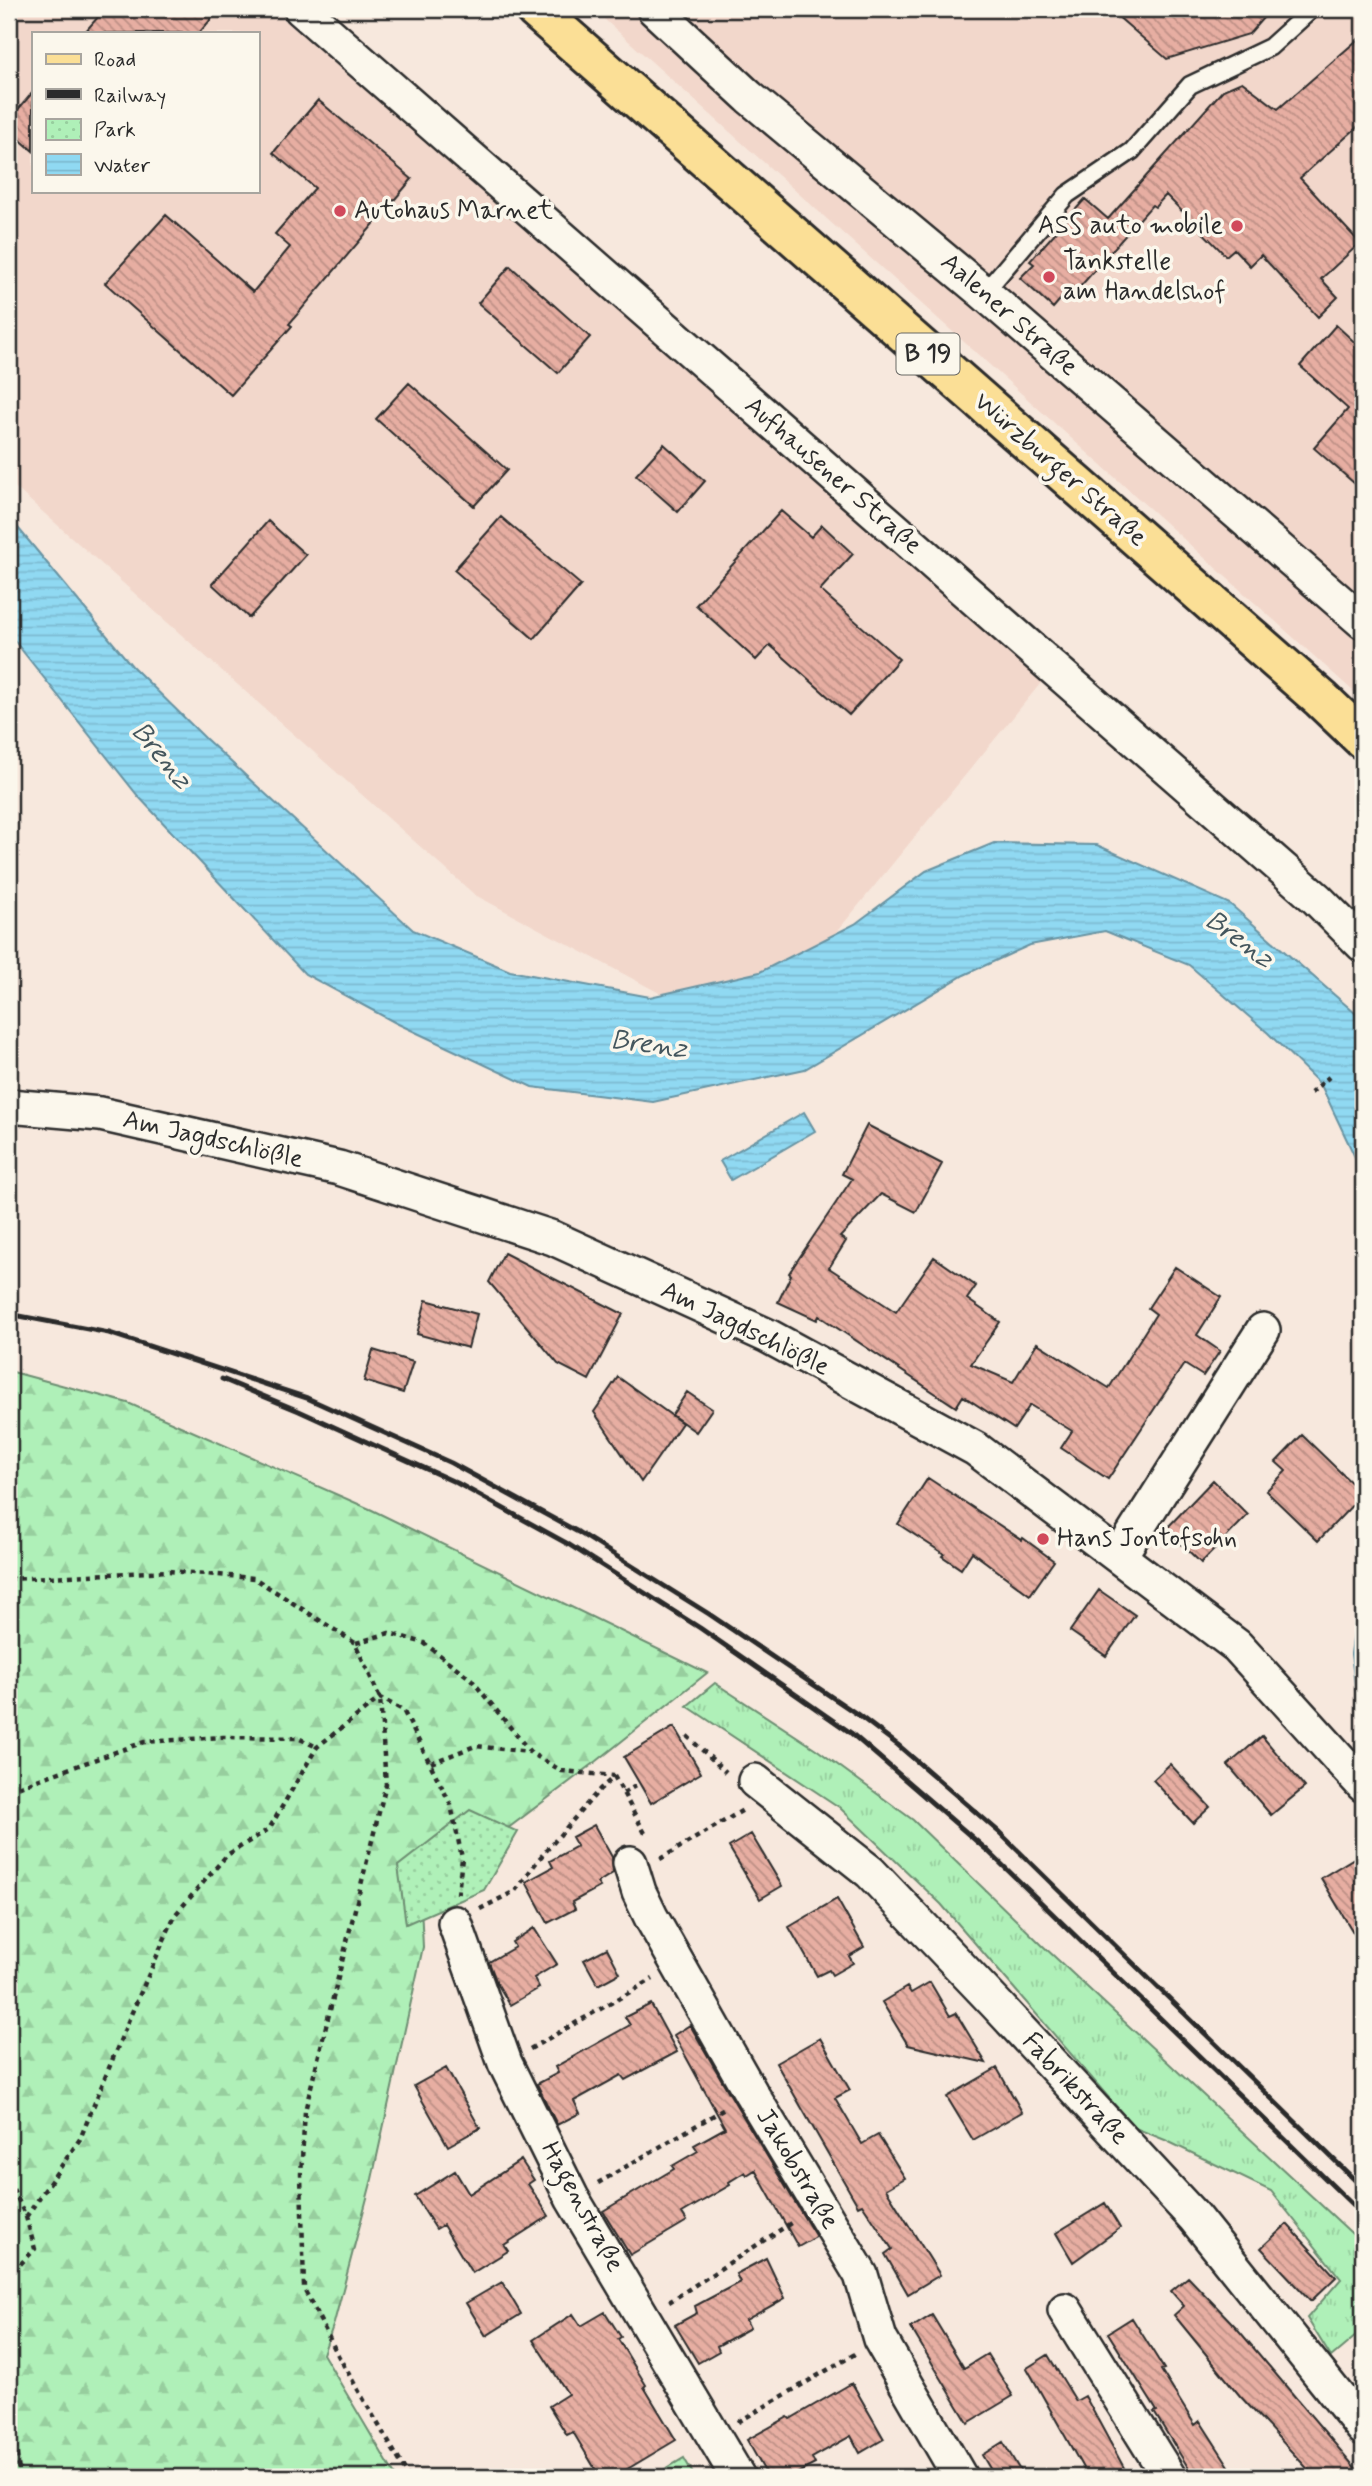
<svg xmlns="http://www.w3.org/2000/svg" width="1372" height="2486" font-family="Mynerve,sans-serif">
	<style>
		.built { fill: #f2d7cb; fill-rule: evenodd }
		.grass { fill: url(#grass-tufts); stroke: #6d8e72; stroke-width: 2 }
		.forest { fill: url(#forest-firs); stroke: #6d8e72; stroke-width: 2 }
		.park { fill: url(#park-dots); stroke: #6d8e72; stroke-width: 2 }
		.water { fill: url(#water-rules); stroke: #6893a2; stroke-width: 2 }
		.building { fill: url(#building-back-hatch); stroke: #2b2b2b; stroke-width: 2 }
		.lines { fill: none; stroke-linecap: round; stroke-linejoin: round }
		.lane-casing { stroke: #2b2b2b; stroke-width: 21 }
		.street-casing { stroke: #2b2b2b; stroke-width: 38 }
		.primary-casing { stroke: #2b2b2b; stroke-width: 44 }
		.path { stroke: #2b2b2b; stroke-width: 4.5; stroke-dasharray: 5 5; stroke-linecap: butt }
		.lane { stroke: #fbf7ec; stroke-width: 16 }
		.street { stroke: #fbf7ec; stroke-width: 33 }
		.primary { stroke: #fbdf96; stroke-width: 38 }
		.rail { stroke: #2b2b2b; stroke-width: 5 }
		.poi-dot { fill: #d1495b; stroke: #fbf7ec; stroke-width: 2.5 }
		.labels { text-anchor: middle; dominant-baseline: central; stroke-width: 7; stroke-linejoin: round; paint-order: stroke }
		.shield { fill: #fbf7ec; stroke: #696865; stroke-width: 2 }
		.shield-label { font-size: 24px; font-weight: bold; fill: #2b2b2b }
		.poi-label { font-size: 26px; fill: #2b2b2b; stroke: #fbf7ec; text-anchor: start }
		.street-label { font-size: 26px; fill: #2b2b2b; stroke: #fbf7ec }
		.water-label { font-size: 28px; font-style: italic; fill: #44565d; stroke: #fbf7ec }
	</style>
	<defs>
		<pattern id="grass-tufts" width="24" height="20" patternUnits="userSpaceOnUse" patternTransform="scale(1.75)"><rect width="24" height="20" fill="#aff0b8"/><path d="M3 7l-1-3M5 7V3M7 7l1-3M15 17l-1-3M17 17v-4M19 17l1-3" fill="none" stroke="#97ce9e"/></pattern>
		<pattern id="forest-firs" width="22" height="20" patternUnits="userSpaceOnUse" patternTransform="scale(1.75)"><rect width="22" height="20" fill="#aff0b8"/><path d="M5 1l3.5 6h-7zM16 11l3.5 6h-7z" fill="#97ce9e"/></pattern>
		<pattern id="park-dots" width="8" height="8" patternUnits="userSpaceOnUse" patternTransform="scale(1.75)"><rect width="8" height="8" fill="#aff0b8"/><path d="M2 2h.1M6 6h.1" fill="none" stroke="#97ce9e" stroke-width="1.8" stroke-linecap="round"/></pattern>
		<pattern id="water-rules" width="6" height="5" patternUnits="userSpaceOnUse" patternTransform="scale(1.75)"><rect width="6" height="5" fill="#90d9f2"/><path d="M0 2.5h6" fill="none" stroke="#7cbad0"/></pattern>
		<pattern id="building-back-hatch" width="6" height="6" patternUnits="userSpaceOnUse" patternTransform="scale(1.75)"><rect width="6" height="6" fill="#e7aea2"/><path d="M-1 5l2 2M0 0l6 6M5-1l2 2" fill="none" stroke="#bb8e84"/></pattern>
	</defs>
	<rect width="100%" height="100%" fill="#f7e8dd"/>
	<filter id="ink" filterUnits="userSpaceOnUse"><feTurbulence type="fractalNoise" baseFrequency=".0143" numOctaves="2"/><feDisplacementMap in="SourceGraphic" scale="14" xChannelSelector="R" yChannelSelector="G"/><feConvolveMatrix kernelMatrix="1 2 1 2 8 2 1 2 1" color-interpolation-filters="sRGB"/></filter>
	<g filter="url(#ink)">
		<path class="built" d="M9 9H272L1045 678 748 1040 475 895 9 482ZM33 33H257V191H33Z
			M593 9H1363V700Z"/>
		<path class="grass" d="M715 1683 816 1749 913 1820 1043 1946 1363 2244V2330L1331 2357 1307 2318 1341 2279 1271 2191 1165 2140 1135 2128 941 1904 839 1807 687 1706Z
			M684 2458 695 2477H652Z"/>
		<path class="forest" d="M9 1371 128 1403 372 1510 707 1673 597 1761 471 1856 421 1905 423 1947 372 2179 334 2323 323 2354 396 2477H9Z"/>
		<path class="park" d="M470 1810 518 1832 484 1890 406 1924 398 1866Z"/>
		<path class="water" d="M9 517 132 666 206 739 413 930 510 971 650 997 760 972 855 924 926 871 994 843 1097 845 1230 904 1363 1020V1174L1321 1085 1268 1033 1189 965 1105 931 1030 945 964 975 805 1069 653 1102 532 1087 396 1023 305 974 138 796 9 634Z
			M804 1112 815 1131 731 1180 720 1161Z
			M1363 1566V1727L1360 1723 1351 1654Z"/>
		<path class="building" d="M105 9H220L199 33H84Z
			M1109 9H1271L1249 34 1167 59Z
			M1363 35V122L1300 178 1360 243 1321 279 1338 297 1318 317 1261 255 1250 266 1234 249 1226 256 1166 195 1155 207 1152 205 1071 297 1066 293 1053 308 1020 278 1034 264 1030 261 1085 199 1108 219 1223 90 1242 82 1278 109Z
			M33 92V151L9 130V120Z
			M318 100 412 179 289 324 292 326 231 395 105 283 166 215 253 292 290 247 275 234 315 188 273 153Z
			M510 266 590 337 558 373 478 303Z
			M1336 325 1363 350V491L1314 448 1348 409 1300 366Z
			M409 383 507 470 474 506 376 419Z
			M664 444 705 481 678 512 636 475Z
			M781 511 811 537 822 525 853 554 820 590 899 659 849 715 770 645 756 660 696 605Z
			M501 517 581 585 534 639 454 570Z
			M268 521 306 555 249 618 212 584Z
			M867 1125 942 1164 916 1212 881 1194 840 1237 846 1241 829 1268 896 1312 934 1257 976 1286 967 1299 1000 1322 971 1364 1013 1382 1037 1343 1109 1388 1156 1314 1148 1308 1175 1267 1221 1297 1197 1335 1220 1351 1203 1376 1184 1364 1108 1479 1061 1448 1072 1431 1030 1405 1014 1429 963 1396 956 1407 819 1316 817 1320 778 1302 791 1275 789 1273 852 1179 842 1174Z
			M504 1253 623 1314 589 1380 558 1364 489 1282Z
			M426 1300 477 1314 468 1348 417 1334Z
			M373 1350 413 1362 403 1393 364 1381Z
			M618 1377 682 1423 641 1482 594 1412Z
			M687 1392 712 1409 696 1432 672 1415Z
			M1302 1435 1363 1494 1318 1541 1266 1491 1286 1471 1276 1462Z
			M928 1478 1022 1540 1023 1538 1054 1561 1030 1595 972 1552 961 1569 942 1556 944 1554 898 1524Z
			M1213 1480 1248 1515 1201 1563 1166 1529Z
			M1099 1590 1135 1615 1106 1656 1070 1631Z
			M674 1727 701 1773 651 1803 624 1757Z
			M1262 1736 1305 1787 1271 1815 1228 1765Z
			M1170 1764 1210 1807 1193 1823 1153 1780Z
			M594 1825 612 1857 613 1873 597 1883 600 1887 572 1902 575 1909 548 1923 526 1882 553 1867 550 1861 577 1846 572 1837Z
			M751 1834 782 1886 760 1899 729 1847Z
			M1356 1857 1363 1869V1949L1321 1878Z
			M837 1899 864 1947 849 1956 853 1963 832 1975 829 1970 817 1976 789 1927Z
			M534 1928 557 1964 534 1978 539 1988 510 2005 497 1983 489 1962 515 1947 512 1942Z
			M607 1948 620 1973 598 1985 584 1960Z
			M930 1982 950 2016 956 2013 986 2063 908 2045 882 2002 907 1987 911 1993Z
			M651 2004 677 2052 625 2080 621 2075 574 2101 580 2113 557 2125 537 2084 558 2073 555 2067 630 2025 625 2017Z
			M690 2025 735 2103 816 2237 798 2247 755 2170 747 2175 745 2172 729 2182 730 2185 682 2213 687 2221 630 2255 603 2211 674 2169 672 2166 698 2151 694 2145 725 2128 674 2035Z
			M820 2038 850 2090 835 2098 862 2144 878 2135 905 2178 886 2189 940 2275 908 2294 885 2254 892 2249 862 2204 858 2206 776 2063Z
			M446 2068 480 2128 448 2146 414 2086Z
			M997 2068 1022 2112 973 2140 947 2097Z
			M521 2160 534 2180 528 2184 549 2216 504 2245 508 2251 472 2273 443 2225 436 2229 415 2196 455 2171 469 2194Z
			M1105 2203 1120 2228 1073 2262 1056 2233Z
			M1287 2224 1336 2277 1311 2301 1261 2248Z
			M766 2258 785 2298 746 2320 750 2328 717 2346 719 2351 698 2363 675 2325 697 2313 695 2306 740 2282 736 2274Z
			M1188 2277 1235 2326 1363 2477H1315L1240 2396 1174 2315 1184 2306 1171 2291Z
			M502 2282 521 2314 486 2336 466 2303Z
			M605 2312 621 2337 618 2339 646 2385 644 2387 676 2440 614 2477H600L573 2432 567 2435 549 2406 568 2394 533 2340 573 2314 581 2326Z
			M932 2315 964 2368 987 2354 1013 2396 968 2423 911 2328Z
			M1132 2318 1164 2369 1161 2370 1195 2425 1200 2421 1236 2477H1194L1154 2412 1157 2411 1108 2333Z
			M1048 2355 1076 2401 1085 2396 1129 2477H1088L1027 2368Z
			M852 2383 884 2439 860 2453 851 2436 812 2458 815 2464 790 2477H768L747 2440 788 2417 790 2419Z
			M1003 2442 1024 2477H995L982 2455Z"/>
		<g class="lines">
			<g class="lane-casing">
				<path id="lane" d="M984 293 1067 195 1132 151 1190 85 1270 47 1312 9"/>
			</g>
			<g class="street-casing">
				<path id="street" d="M301 9 1317 899 1363 945
					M654 9 749 97 984 293 1363 622
					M9 1106 100 1114 339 1168 553 1238 768 1336 976 1449 1119 1557 1237 1646 1363 1785
					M1119 1557 1263 1330
					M755 1781 870 1872 996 2004 1194 2217 1363 2428
					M630 1863 639 1892 651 1917 751 2093 861 2275 880 2339 960 2477
					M455 1923 505 2063 572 2198 738 2477
					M1065 2310 1169 2477"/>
			</g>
			<g class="primary-casing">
				<path id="primary" d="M535 9 1321 699 1363 739"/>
			</g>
			<path class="path" d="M1355 771 1363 779
				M1311 1093 1329 1077
				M9 1579 169 1571 254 1578 355 1643 380 1698 386 1784 305 2111 301 2174 304 2289 340 2359 409 2477
				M356 1643 389 1633 424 1643 471 1679 531 1753 562 1771 614 1776
				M687 1736 726 1772
				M431 1763 475 1746 530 1752
				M614 1776 647 1837
				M9 1790 144 1742 223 1737 298 1738 317 1747
				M623 1793 639 1784
				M660 1859 743 1810
				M480 1909 515 1891 539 1859 600 1789 614 1777
				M530 2049 653 1979
				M9 2180 26 2217 35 2249 9 2276
				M598 2183 726 2108
				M26 2217 80 2139 129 2019 175 1915 227 1855 269 1829 317 1747 380 1698 403 1710 451 1805 462 1858 458 1894
				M669 2302 794 2221
				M9 2405 20 2477
				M738 2422 855 2354"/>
			<use href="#lane" class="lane"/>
			<use href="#street" class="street"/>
			<use href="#primary" class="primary"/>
			<path class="rail" d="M9 1314 109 1333 307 1398 451 1463 578 1532 709 1614 857 1714 898 1745 999 1832 1363 2188
				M222 1379 299 1411 457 1483 568 1544 700 1628 851 1733 988 1851 1363 2215"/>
		</g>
	</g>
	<g class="poi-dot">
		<circle cx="340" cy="211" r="7"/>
		<circle cx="1237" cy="226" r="7"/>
		<circle cx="1049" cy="277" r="7"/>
		<circle cx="1043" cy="1539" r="7"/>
	</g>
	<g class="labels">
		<rect class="shield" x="896.5" y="333.5" width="63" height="41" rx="5"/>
		<g class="shield-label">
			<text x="928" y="354">B 19</text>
		</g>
		<g class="poi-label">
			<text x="354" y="211">Autohaus Marnet</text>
			<text x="1223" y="226" text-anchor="end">ASS auto mobile</text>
			<text x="1063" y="262">Tankstelle<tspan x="1063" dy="30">am Handelshof</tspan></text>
			<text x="1057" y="1539">Hans Jontofsohn</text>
		</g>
		<g class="street-label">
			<text transform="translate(1009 315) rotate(41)">Aalener Straße</text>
			<text transform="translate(1060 470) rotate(41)">Würzburger Straße</text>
			<text transform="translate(833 476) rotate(41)">Aufhausener Straße</text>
			<text transform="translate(213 1140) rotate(13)">Am Jagdschlößle</text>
			<text transform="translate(745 1329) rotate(26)">Am Jagdschlößle</text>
			<text transform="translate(1075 2089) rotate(47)">Fabrikstraße</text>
			<text transform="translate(797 2169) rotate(59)">Jakobstraße</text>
			<text transform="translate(582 2207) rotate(61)">Hagenstraße</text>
		</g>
		<g class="water-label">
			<text transform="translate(161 756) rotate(50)">Brenz</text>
			<text transform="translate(1239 940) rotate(36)">Brenz</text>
			<text transform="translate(649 1045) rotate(7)">Brenz</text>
		</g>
	</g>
	<rect width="1372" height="2486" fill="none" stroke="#fbf7ec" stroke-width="35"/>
	<rect x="18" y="18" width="1337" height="2451" fill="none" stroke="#2b2b2b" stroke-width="2.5" filter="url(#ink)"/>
	<rect x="32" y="32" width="228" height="161" fill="#fbf7ec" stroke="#a8a59f" stroke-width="2"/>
	<rect x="46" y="54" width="35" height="10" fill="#fbdf96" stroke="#a8a59f" stroke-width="2"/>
	<text x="94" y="66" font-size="21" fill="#2b2b2b">Road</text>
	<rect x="46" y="89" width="35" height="10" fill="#2b2b2b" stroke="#a8a59f" stroke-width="2"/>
	<text x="94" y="102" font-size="21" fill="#2b2b2b">Railway</text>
	<rect x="46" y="119" width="35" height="21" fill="url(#park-dots)" stroke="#a8a59f" stroke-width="2"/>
	<text x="94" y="136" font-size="21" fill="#2b2b2b">Park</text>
	<rect x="46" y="154" width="35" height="21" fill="url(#water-rules)" stroke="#a8a59f" stroke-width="2"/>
	<text x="94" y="172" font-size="21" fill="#2b2b2b">Water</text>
</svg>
